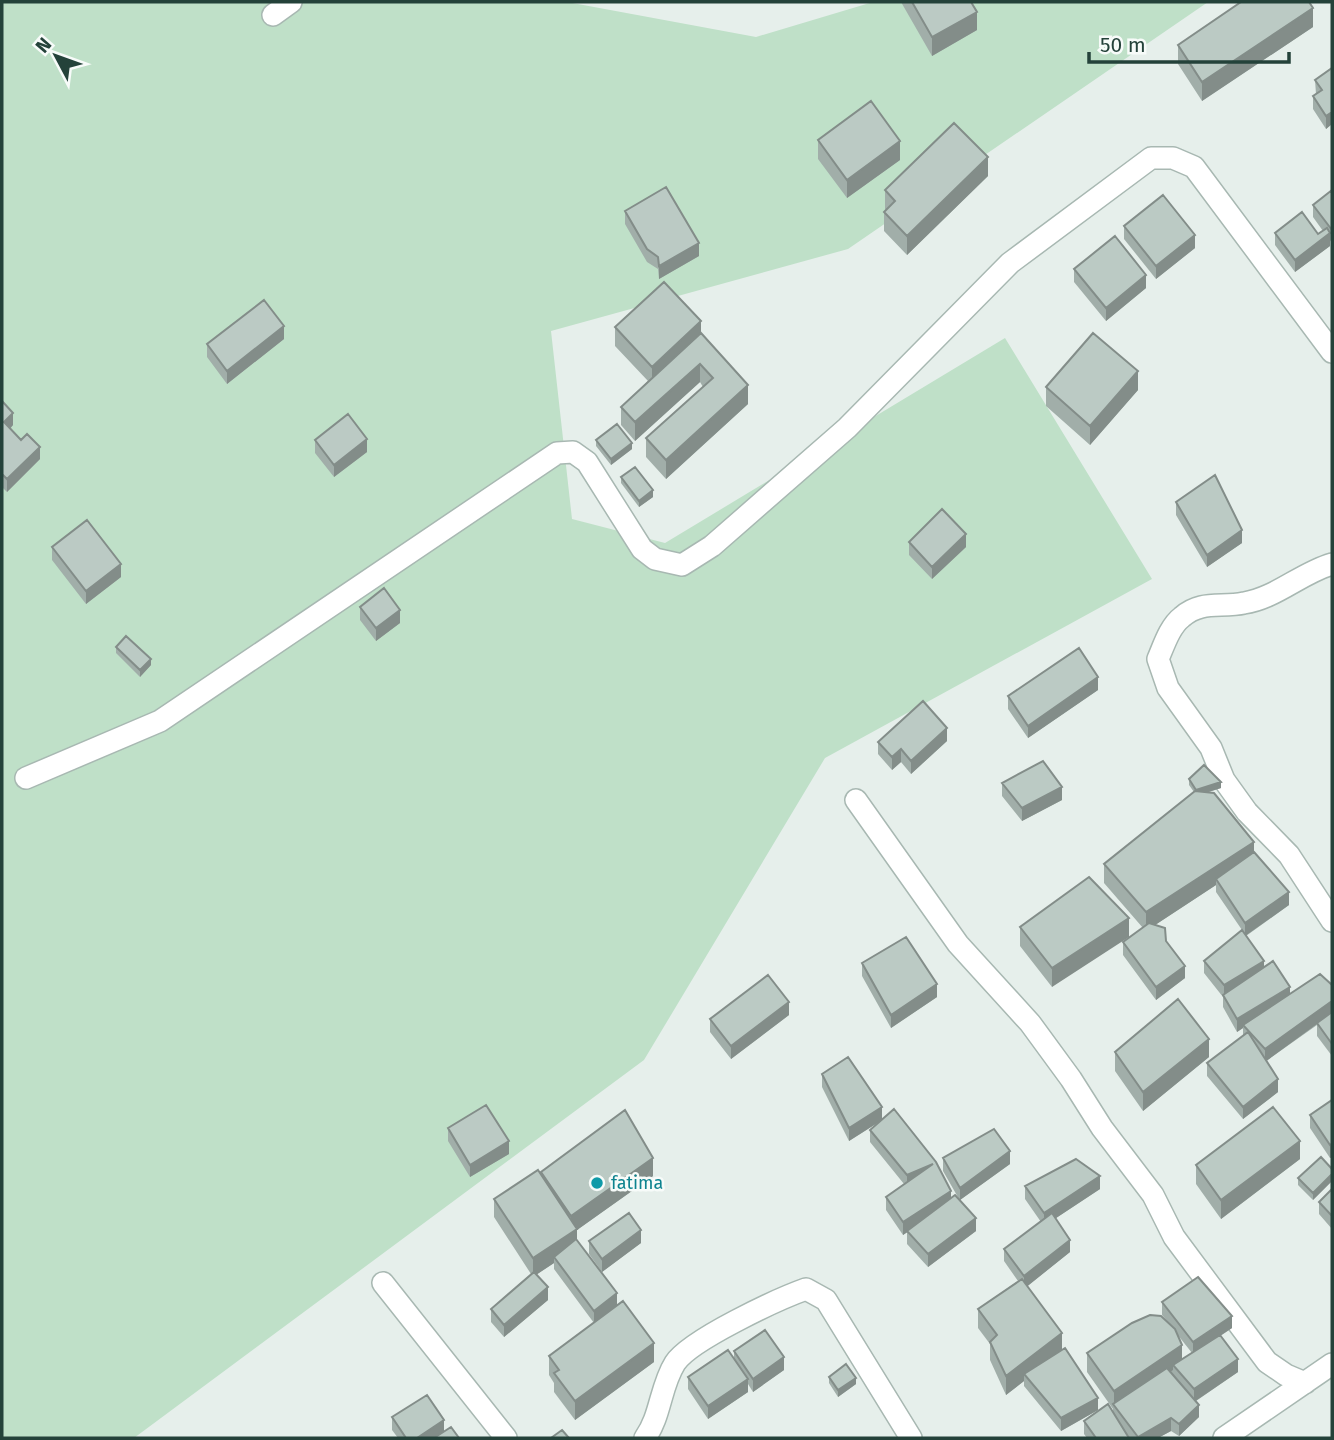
<svg xmlns="http://www.w3.org/2000/svg" width="1334" height="1440" font-family="'Fira Sans',sans-serif">
	<style>
		.green { fill: #bfe0c8 }
		.lines { fill: none; stroke-linecap: round; stroke-linejoin: round }
		.minor-casing { stroke: #a8b8b2; stroke-width: 24 }
		.minor { stroke: #fff; stroke-width: 21 }
		.wall { fill: #a1aea9; fill-rule: evenodd }
		.shaded-wall { fill: #838d89 }
		.building { fill: #bbcac4; stroke: #838d89; stroke-width: 2 }
		.culture-dot { fill: #0f9aa8; stroke: #f7fbf9; stroke-width: 2.5 }
		.labels { text-anchor: middle; dominant-baseline: central; stroke-width: 5; stroke-linejoin: round; paint-order: stroke }
		.culture-label { font-size: 18px; fill: #0d838f; stroke: #f7fbf9; text-anchor: start }
	</style>
	<rect width="100%" height="100%" fill="#e6efeb"/>
	<path class="green" d="M2 2H567L756 37 873 2H1208L848 249 551 331 572 519 665 543 1005 338 1152 579 825 758 644 1060 134 1438H2Z"/>
	<g class="lines">
		<g class="minor-casing">
			<path id="minor" d="M273 15 291 2
				M1332 564C1301 573 1276 598 1244 603 1221 608 1201 600 1182 617 1170 626 1164 645 1158 659L1168 688 1211 748 1224 780 1247 812 1289 855 1332 921
				M26 778 160 721 557 453 573 452 587 462 642 549 655 559 682 565 712 546 847 428 1010 263 1151 158H1173L1194 167 1332 352
				M856 800 958 944 1030 1023 1071 1079 1102 1128 1153 1195 1174 1237 1267 1362 1286 1375 1305 1383
				M383 1283 506 1438
				M645 1438C661 1416 660 1387 675 1363 690 1340 778 1299 806 1289L826 1300 911 1438
				M1224 1438 1332 1364"/>
		</g>
		<use href="#minor" class="minor"/>
	</g>
	<path class="wall" d="M901 2H971L977 30 932 56Z
		M1313 27 1202 101 1178 64V45Z
		M1332 68V124L1326 129 1313 109V96L1316 94 1315 80Z
		M818 140 900 160 847 198 818 159Z
		M988 176 907 255 884 231V212L886 210 885 209V190Z
		M1332 190V243L1330 240V246L1295 272 1275 245V233L1318 234 1323 231 1313 217V205Z
		M625 211 699 256 659 279 658 269 647 262 625 224Z
		M1124 226 1195 248 1156 279 1124 239Z
		M1074 269 1146 288 1106 321 1074 282Z
		M615 327 701 334 748 404 666 479 646 457V438L703 387 700 382 635 441 621 425V407L648 381 615 346Z
		M284 339 227 384 207 357V344Z
		M1046 387 1138 390 1090 445 1046 406Z
		M2 401 13 425 10 429 40 459 7 492 2 487Z
		M315 440 367 452 334 477 315 453Z
		M596 440 632 449 611 465 596 446Z
		M621 477 653 497 639 507 621 483Z
		M1176 502 1242 543 1207 567 1176 515Z
		M909 542 966 547 932 579 909 555Z
		M52 547 121 577 86 604 52 560Z
		M360 607 400 623 376 641 360 620Z
		M116 647 151 665 140 677 116 653Z
		M1098 690 1028 738 1008 709V696Z
		M947 741 911 774 901 762 892 770 878 754V742Z
		M1189 779 1221 788 1208 792 1254 853 1289 905 1246 936 1264 966 1290 994 1332 985V1056L1317 1036V1025L1266 1061 1278 1092 1243 1119 1207 1076V1063L1243 1036V1028L1237 1032 1223 1007V997L1204 973V961L1242 930 1216 892V885L1155 925 1166 941 1185 978 1156 1000 1123 955V942L1143 928 1104 883V864L1194 792 1189 785Z
		M1002 783 1062 800 1022 821 1002 796Z
		M1089 877 1052 987 1020 946V927Z
		M862 963 937 997 891 1028 862 976Z
		M789 1015 731 1059 710 1032V1019Z
		M1115 1052 1209 1057 1143 1111 1115 1071Z
		M822 1074 882 1119 951 1198 959 1199 943 1171V1158L1010 1164 960 1200 976 1231 928 1267 907 1244V1232L903 1235 886 1210V1197L904 1184 870 1142V1130L879 1122 849 1141 822 1087Z
		M1332 1100V1157L1330 1158 1310 1128V1115Z
		M448 1128 509 1154 470 1177 448 1141Z
		M1300 1159 1221 1219 1196 1184V1165Z
		M1332 1169V1181L1313 1200 1298 1185V1178Z
		M541 1172 653 1176 577 1230V1240L617 1306 654 1362 575 1420 554 1392V1383L549 1375V1356L594 1323 554 1269V1263L537 1274 548 1300 504 1337 491 1322V1309L531 1274 494 1217V1199L541 1174Z
		M1025 1186 1100 1189 1056 1218 1070 1252 1027 1286 1062 1350 1098 1410 1061 1431 1024 1386V1381L1006 1395 990 1360V1344L978 1328V1309L1018 1281 1004 1261V1249L1041 1222 1025 1199Z
		M1332 1189V1229L1319 1214V1202Z
		M589 1241 641 1243 602 1272 589 1254Z
		M1162 1302 1232 1328 1220 1336 1238 1372 1196 1401 1199 1417 1179 1436 1171 1431 1158 1438H1130L1125 1432 1129 1438H1087L1084 1434V1421L1113 1412V1409L1087 1372V1353L1169 1323 1162 1315ZM1177 1334 1192 1353 1182 1359Z
		M734 1351 784 1370 753 1392 748 1384V1392L708 1419 688 1389V1377L734 1358Z
		M829 1377 856 1384 838 1397 829 1383Z
		M392 1417 444 1431 459 1438H398L392 1430Z"/>
	<path class="shaded-wall" d="M1313 8V27L1202 101V82Z
		M977 12V30L932 56V37Z
		M1332 112V124L1326 129V116Z
		M900 141V160L847 198V180Z
		M988 157V176L907 255V236Z
		M1330 233V246L1295 272V260Z
		M1195 235V248L1156 279V266Z
		M699 243V256L659 279V266Z
		M1146 275V288L1106 321V308Z
		M701 321V340L652 385V367Z
		M284 326V339L227 384V371Z
		M700 364V382L635 441V422Z
		M1138 371V390L1090 445V426Z
		M748 385V404L666 479V460Z
		M13 413V425L4 435V422Z
		M367 439V452L334 477V465Z
		M632 443V449L611 465V459Z
		M40 447V459L7 492V479Z
		M653 490V497L639 507V501Z
		M1242 530V543L1207 567V555Z
		M966 534V547L932 579V567Z
		M121 564V577L86 604V591Z
		M400 610V623L376 641V628Z
		M151 659V665L140 677V670Z
		M1098 677V690L1028 738V726Z
		M947 728V741L911 774V761Z
		M901 749V762L892 770V757Z
		M1221 782V788L1196 796V790Z
		M1062 787V800L1022 821V808Z
		M1254 842V861L1216 879V885L1146 931V912Z
		M1289 892V905L1245 936V923Z
		M1129 918V937L1052 987V968Z
		M1264 961V974L1224 996V985Z
		M1185 966V978L1156 1000V987Z
		M937 984V997L891 1028V1015Z
		M1290 987V999L1243 1025V1028L1237 1032V1019Z
		M1332 1001V1013L1265 1062V1049Z
		M789 1002V1015L731 1059V1046Z
		M1209 1039V1057L1143 1111V1092Z
		M1278 1079V1092L1243 1119V1107Z
		M882 1107V1120L849 1141V1128Z
		M509 1141V1154L470 1177V1165Z
		M1300 1141V1159L1221 1219V1200Z
		M1332 1144V1157L1330 1158V1145Z
		M1010 1151V1164L960 1200V1188Z
		M653 1158V1176L577 1230V1248L554 1257V1263L533 1277V1258L571 1233V1216Z
		M933 1164 907 1188V1175Z
		M1332 1174V1181L1313 1200V1193Z
		M1100 1176V1189L1044 1226V1213Z
		M951 1191V1204L903 1235V1222Z
		M976 1218V1231L928 1267V1254Z
		M641 1230V1243L602 1272V1259Z
		M1070 1240V1252L1024 1289V1276Z
		M548 1287V1300L504 1337V1325Z
		M617 1293V1306L594 1323V1311Z
		M1232 1316V1328L1193 1354V1342Z
		M1062 1333V1352L1024 1374V1381L1006 1395V1376Z
		M654 1343V1362L575 1420V1401Z
		M1182 1345V1364L1173 1365V1370L1116 1409 1114 1405V1391Z
		M784 1357V1370L753 1392V1379Z
		M1238 1359V1372L1194 1402V1389Z
		M856 1378V1384L838 1397V1390Z
		M748 1379V1392L708 1419V1406Z
		M1098 1398V1410L1061 1431V1418Z
		M1199 1405V1417L1179 1436V1424Z
		M1171 1418V1431L1158 1438H1138V1437Z
		M444 1420V1433L437 1438H417Z"/>
	<path class="building" d="M912 2H971L977 12 932 37Z
		M1241 2H1309L1313 8 1202 82 1178 45Z
		M1332 68V112L1326 116 1313 96 1322 90 1315 80Z
		M871 101 900 141 847 180 818 140Z
		M954 123 988 157 907 236 884 212 895 201 885 190Z
		M666 187 699 243 659 266 658 257 647 249 625 211Z
		M1332 190V230L1313 205Z
		M1163 195 1195 235 1156 266 1124 226Z
		M1302 212 1318 234 1327 228 1330 233 1295 260 1275 233Z
		M1115 236 1146 275 1106 308 1074 269Z
		M664 282 701 321 652 367 615 327Z
		M264 300 284 326 227 371 207 344Z
		M701 333 748 385 666 460 646 438 713 378 700 364 635 422 621 407Z
		M1093 333 1138 371 1090 426 1046 387Z
		M2 401 13 413 4 422 21 440 27 434 40 447 7 479 2 474Z
		M348 414 367 439 334 465 315 440Z
		M617 424 632 443 611 459 596 440Z
		M635 467 653 490 639 501 621 477Z
		M1215 475 1242 530 1207 555 1176 502Z
		M942 509 966 534 932 567 909 542Z
		M87 520 121 564 86 591 52 547Z
		M384 588 400 610 376 628 360 607Z
		M126 636 151 659 140 670 116 647Z
		M1079 648 1098 677 1028 726 1008 696Z
		M923 701 947 728 911 761 901 749 892 757 878 742Z
		M1043 761 1062 787 1022 808 1002 783Z
		M1204 765 1221 782 1196 790 1189 779Z
		M1195 791 1214 793 1254 842 1146 912 1104 864Z
		M1254 852 1289 892 1245 923 1216 879Z
		M1089 877 1129 918 1052 968 1020 927Z
		M1149 923 1165 928 1166 941 1185 966 1156 987 1123 942Z
		M1242 930 1264 961 1224 985 1204 961Z
		M906 937 937 984 891 1015 862 963Z
		M1273 961 1290 987 1237 1019 1223 995Z
		M1320 974 1332 985V1001L1265 1049 1243 1025Z
		M768 975 789 1002 731 1046 710 1019Z
		M1178 999 1209 1039 1143 1092 1115 1052Z
		M1332 1012V1044L1317 1023Z
		M1248 1032 1278 1079 1243 1107 1207 1063Z
		M848 1057 882 1107 849 1128 822 1074Z
		M1332 1100V1144L1330 1145 1310 1115Z
		M486 1105 509 1141 470 1165 448 1128Z
		M1273 1107 1300 1141 1221 1200 1196 1165Z
		M894 1109 936 1162 951 1191 903 1222 886 1197 933 1164 907 1175 870 1130Z
		M625 1110 653 1158 571 1216 541 1172Z
		M994 1129 1010 1151 960 1188 943 1158Z
		M1321 1157 1332 1169V1174L1313 1193 1298 1178Z
		M1076 1159 1100 1176 1044 1213 1025 1186Z
		M538 1170 577 1229 533 1258 494 1199Z
		M1332 1189V1216L1319 1202Z
		M955 1195 976 1218 928 1254 907 1231Z
		M629 1213 641 1230 602 1259 589 1241Z
		M1052 1213 1070 1240 1024 1276 1004 1249Z
		M576 1239 617 1293 594 1311 554 1257Z
		M534 1272 548 1287 504 1325 491 1309Z
		M1198 1277 1232 1316 1193 1342 1162 1302Z
		M1022 1279 1062 1333 1006 1376 990 1342 997 1335 978 1309Z
		M623 1301 654 1343 575 1401 554 1373 559 1370 549 1356Z
		M1150 1315 1161 1316 1175 1329 1182 1345 1114 1391 1087 1353 1132 1323Z
		M765 1330 784 1357 753 1379 734 1351Z
		M1220 1335 1238 1359 1194 1389 1173 1365Z
		M1065 1348 1098 1398 1061 1418 1024 1374Z
		M728 1350 748 1379 708 1406 688 1377Z
		M846 1364 856 1378 838 1390 829 1377Z
		M1167 1368 1199 1405 1179 1424 1171 1418 1138 1437 1113 1404Z
		M427 1395 444 1420 417 1438H406L392 1417Z
		M1108 1404 1129 1438H1096L1084 1421Z
		M451 1427 459 1438H434Z
		M562 1430 569 1438H551Z"/>
	<circle class="culture-dot" cx="597" cy="1183" r="7"/>
	<g class="labels">
		<g class="culture-label">
			<text x="611" y="1183">fatima</text>
		</g>
	</g>
	<rect width="1334" height="1440" fill="none" stroke="#24423a" stroke-width="7"/>
	<g transform="translate(56 56) rotate(311)" stroke="#f7fbf9" stroke-width="5" paint-order="stroke">
	<path d="M0-5L12 26L0 18L-12 26Z" fill="#24423a"/>
	<text y="-10" font-size="19" font-weight="bold" text-anchor="middle" fill="#24423a">N</text>
	</g>
	<path d="M1089 52v10h200v-10" fill="none" stroke="#24423a" stroke-width="3.5"/>
	<text x="1100" y="52" font-size="21" fill="#24423a" stroke="#f7fbf9" stroke-width="5" paint-order="stroke">50 m</text>
</svg>
